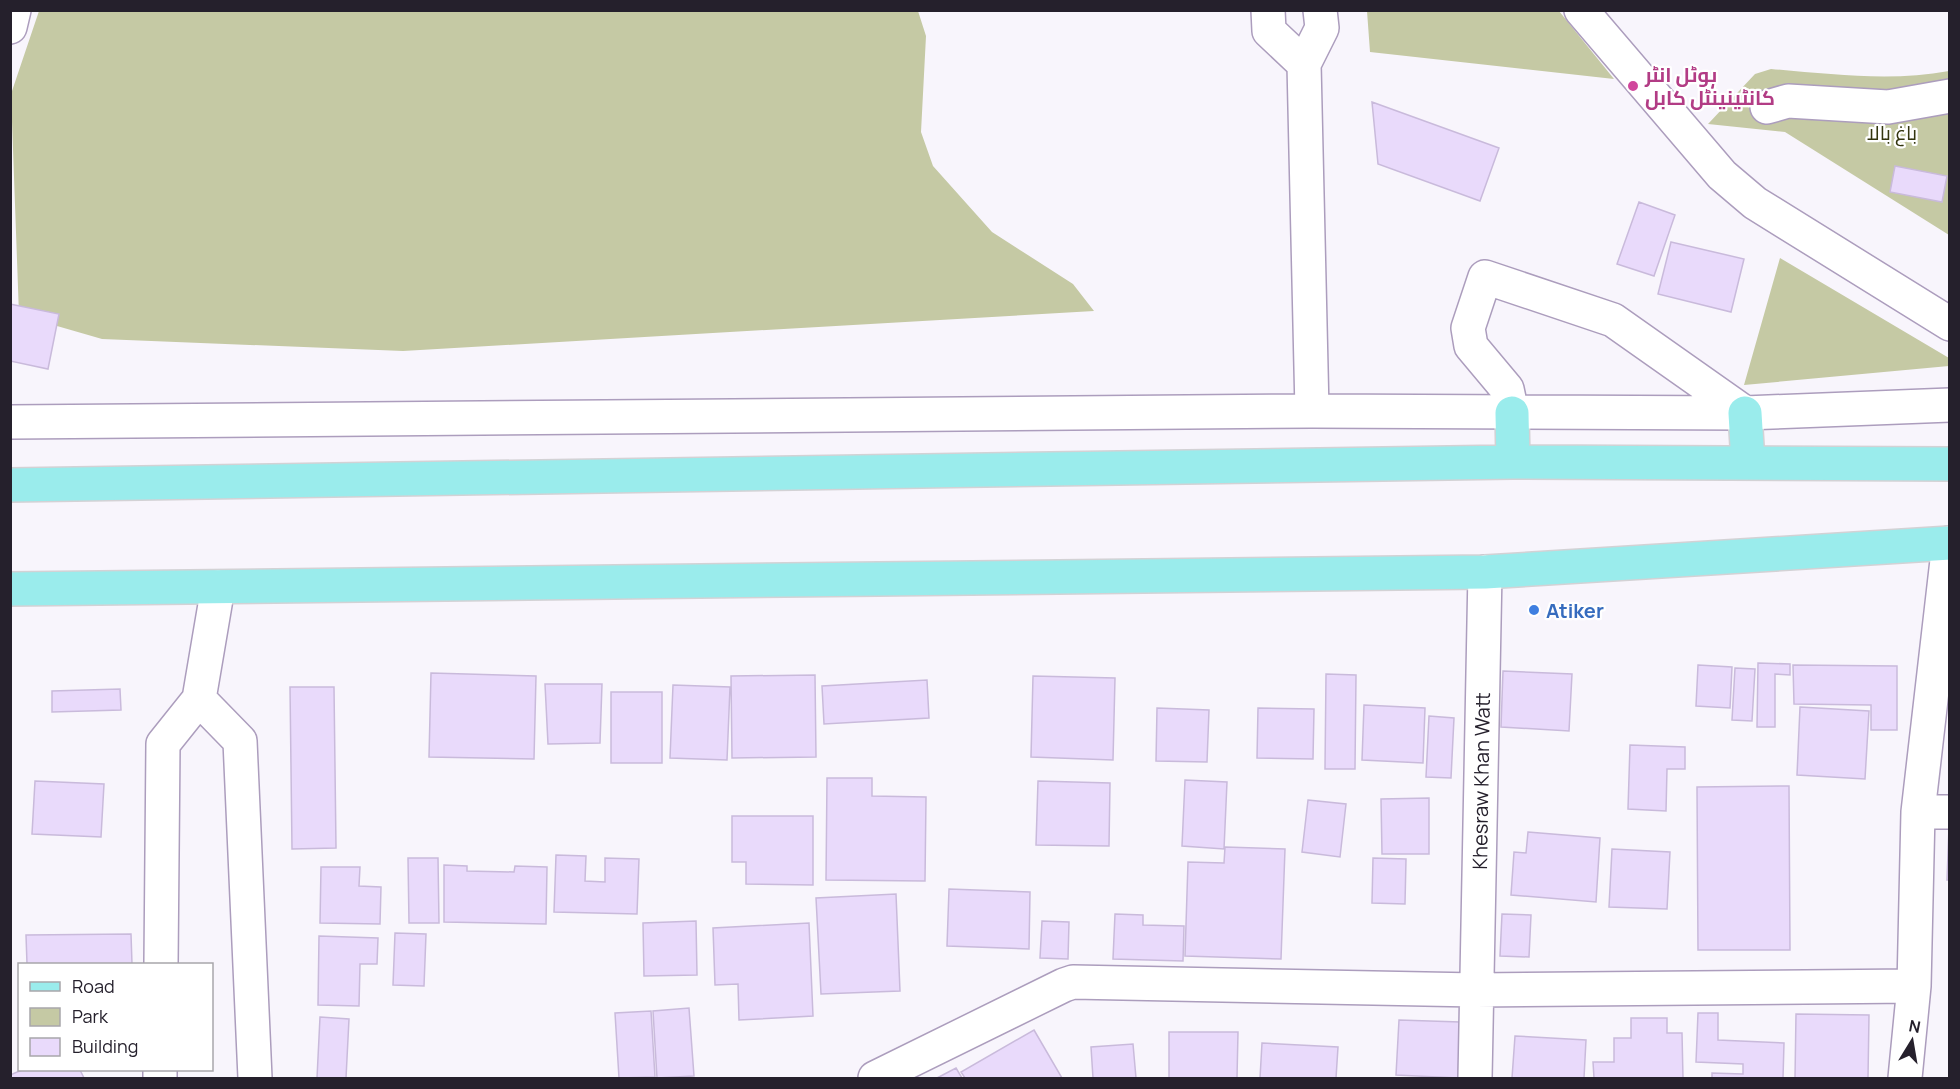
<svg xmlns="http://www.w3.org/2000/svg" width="1960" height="1089" font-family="Manrope,Cairo,sans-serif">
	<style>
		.green { fill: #c5c9a4 }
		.building { fill: #e9dafb; stroke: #c9badb; stroke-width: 1.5 }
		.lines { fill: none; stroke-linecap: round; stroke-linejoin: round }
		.minor-casing { stroke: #ac9dbd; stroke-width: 36 }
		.major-casing { stroke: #d3d2d5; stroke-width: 36 }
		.minor { stroke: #fff; stroke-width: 33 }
		.major { stroke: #9aecec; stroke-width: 33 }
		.hotel-dot { fill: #d1479c; stroke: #fff; stroke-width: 2 }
		.shop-dot { fill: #3f7fe0; stroke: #fff; stroke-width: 2 }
		.labels { text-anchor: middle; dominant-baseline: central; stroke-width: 4.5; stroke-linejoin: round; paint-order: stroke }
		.hotel-label { font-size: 20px; font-weight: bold; fill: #b23c85; stroke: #fff; text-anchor: start }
		.park-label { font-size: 20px; fill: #33350e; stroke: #fff }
		.shop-label { font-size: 20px; font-weight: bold; fill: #366cbe; stroke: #fff; text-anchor: start }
		.street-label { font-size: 20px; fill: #25202c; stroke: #fff }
	</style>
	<rect width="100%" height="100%" fill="#f8f5fc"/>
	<path class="green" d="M39 11H918L926 36 921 132 933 166 992 232 1073 284 1094 311 403 351 102 339 19 315 11 94Z
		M1367 11H1559L1614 79 1370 52Z
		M1771 69C1830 74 1891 82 1949 71V235L1785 132 1708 124 1755 74Z
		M1780 258 1949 358V366L1744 385Z"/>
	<path class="building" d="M1372 102 1499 148 1480 201 1378 164Z
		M1895 166 1947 176 1942 202 1890 192Z
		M1639 202 1675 215 1654 276 1617 264Z
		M1671 242 1744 259 1731 312 1658 294Z
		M10 304 59 314 48 369 10 361Z
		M1758 663 1790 664V675L1775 674V727H1757Z
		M1698 665 1732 667 1730 708 1696 706Z
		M1793 665 1897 666V730H1871V705L1794 704Z
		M1735 668 1755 669 1752 721 1732 720Z
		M1503 671 1572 674 1569 731 1501 727Z
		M431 673 536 676 534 759 429 757Z
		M1326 674 1356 675 1355 769H1325Z
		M815 675 816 757 732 758 731 676Z
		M1033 676 1115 678 1113 760 1031 757Z
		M927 680 929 718 824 724 822 686Z
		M545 684H602L600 743 548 744Z
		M673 685 730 687 727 760 670 758Z
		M290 687H334L336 848 292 849Z
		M120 689 121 710 52 712V691Z
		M611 692H662V763H611Z
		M1364 705 1425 708 1423 763 1362 760Z
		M1800 707 1869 711 1865 779 1797 775Z
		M1157 708 1209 710 1207 762 1156 761Z
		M1258 708 1314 709 1313 759 1257 758Z
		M1429 716 1454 718 1451 778 1426 777Z
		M1630 745 1685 747V769H1667L1666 811 1628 809Z
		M827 778H872V796L926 797 925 881 826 880Z
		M1185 780 1227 782 1224 849 1182 846Z
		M35 781 104 784 101 837 32 834Z
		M1038 781 1110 783 1109 846 1036 845Z
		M1789 786 1790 950H1698L1697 787Z
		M1429 798V854H1382L1381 799Z
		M1308 800 1346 804 1340 857 1302 852Z
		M732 816H813V885L746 884V862H732Z
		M1949 827H1950V880H1947Z
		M1528 832 1600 838 1596 902 1511 895 1514 852 1526 853Z
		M1225 847 1285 849 1281 959 1185 956 1188 862 1224 863Z
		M1612 849 1670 852 1667 909 1609 907Z
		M556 855 586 856 585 881 605 882V858L639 859 637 914 554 912Z
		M408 858H438L439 923H409Z
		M1373 858 1406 859 1405 904 1372 903Z
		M444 865 467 866V871L514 872 515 866 547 867 546 924 444 922Z
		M321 867H360L359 886 381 887 380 924 320 923Z
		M949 889 1030 892 1029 949 947 946Z
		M896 894 900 991 821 994 816 898Z
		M1115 914 1143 915V925L1184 926 1183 961 1113 959Z
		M1502 914 1531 915 1529 957 1500 956Z
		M696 921 697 975 644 976 643 923Z
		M1042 921 1069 922 1068 959 1040 958Z
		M809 923 813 1016 739 1020 738 984 715 985 713 928Z
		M395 933 426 934 424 986 393 985Z
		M131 934 132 964H27L26 935Z
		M319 936 378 938 377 964H360L359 1006 318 1005Z
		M689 1008 694 1076 657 1078 653 1011Z
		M651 1011 655 1077 619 1078 615 1013Z
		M1698 1013H1718V1040L1784 1043 1783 1078H1712V1073L1743 1074V1064L1696 1062Z
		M1796 1014 1869 1015 1868 1078H1795Z
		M320 1017 349 1019 346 1078H317Z
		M1631 1018H1667V1033H1682L1683 1078H1594L1593 1062H1614V1038H1631Z
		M1399 1020 1460 1022 1458 1078 1396 1075Z
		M1034 1030 1062 1078H965L961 1072Z
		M1169 1032H1238L1237 1078H1169Z
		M1515 1036 1586 1040 1584 1078H1512Z
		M1262 1043 1338 1047 1336 1078H1260Z
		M1133 1044 1136 1078H1093L1091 1047Z
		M956 1068 962 1078H937Z
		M22 1070H80L84 1078H10V1075Z"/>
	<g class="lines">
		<g class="minor-casing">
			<path id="minor" d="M1268 10 1269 31 1304 64
				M1581 10 1722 175 1755 203 1950 324
				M10 27 14 10
				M1767 107 1788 101 1888 107 1950 96
				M1312 411 1304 64 1322 28 1320 10
				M1512 413 1507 389 1471 346 1468 328 1485 277 1613 320 1745 413
				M10 422 1312 411 1745 413 1950 405
				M199 699 240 741 255 1078
				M1918 812H1950
				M161 964 163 744 199 699 218 587
				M160 1078V1070
				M875 1078 1064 985 1073 982 1476 990 1914 986
				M1475 1078 1485 572
				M1905 1078 1914 986 1918 812 1949 543"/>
		</g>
		<g class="major-casing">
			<path id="major" d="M1512 413 1513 462
				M1745 413 1748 463
				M10 485 1513 462 1950 464
				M10 589 1485 572 1950 543"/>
		</g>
		<use href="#minor" class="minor"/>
		<use href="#major" class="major"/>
	</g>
	<circle class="hotel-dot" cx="1633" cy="86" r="6"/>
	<circle class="shop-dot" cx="1534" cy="610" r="6"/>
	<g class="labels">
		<g class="hotel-label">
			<text x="1645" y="74">ہوٹل انٹر<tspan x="1645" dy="23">کانٹینینٹل کابل</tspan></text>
		</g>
		<g class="park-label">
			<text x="1892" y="132">باغ بالا</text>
		</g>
		<g class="shop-label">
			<text x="1546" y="610">Atiker</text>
		</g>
		<g class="street-label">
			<text transform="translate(1481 781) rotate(-89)">Khesraw Khan Watt</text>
		</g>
	</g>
	<rect width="1960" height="1089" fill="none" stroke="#25202c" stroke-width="24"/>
	<rect x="18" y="963" width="195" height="108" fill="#ffffff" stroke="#a8a6ab" stroke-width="1.5"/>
	<rect x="30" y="982" width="30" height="9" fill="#9aecec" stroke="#a8a6ab" stroke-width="1.5"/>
	<text x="72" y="993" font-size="18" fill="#25202c">Road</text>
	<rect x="30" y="1008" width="30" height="18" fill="#c5c9a4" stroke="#a8a6ab" stroke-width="1.5"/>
	<text x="72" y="1023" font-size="18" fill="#25202c">Park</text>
	<rect x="30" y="1038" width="30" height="18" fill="#e9dafb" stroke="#a8a6ab" stroke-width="1.5"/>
	<text x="72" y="1053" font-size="18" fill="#25202c">Building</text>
	<g transform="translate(1912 1041) rotate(11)" stroke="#ffffff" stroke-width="4.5" paint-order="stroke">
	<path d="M0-4.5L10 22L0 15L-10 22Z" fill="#25202c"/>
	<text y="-9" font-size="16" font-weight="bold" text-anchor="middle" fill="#25202c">N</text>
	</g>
</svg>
